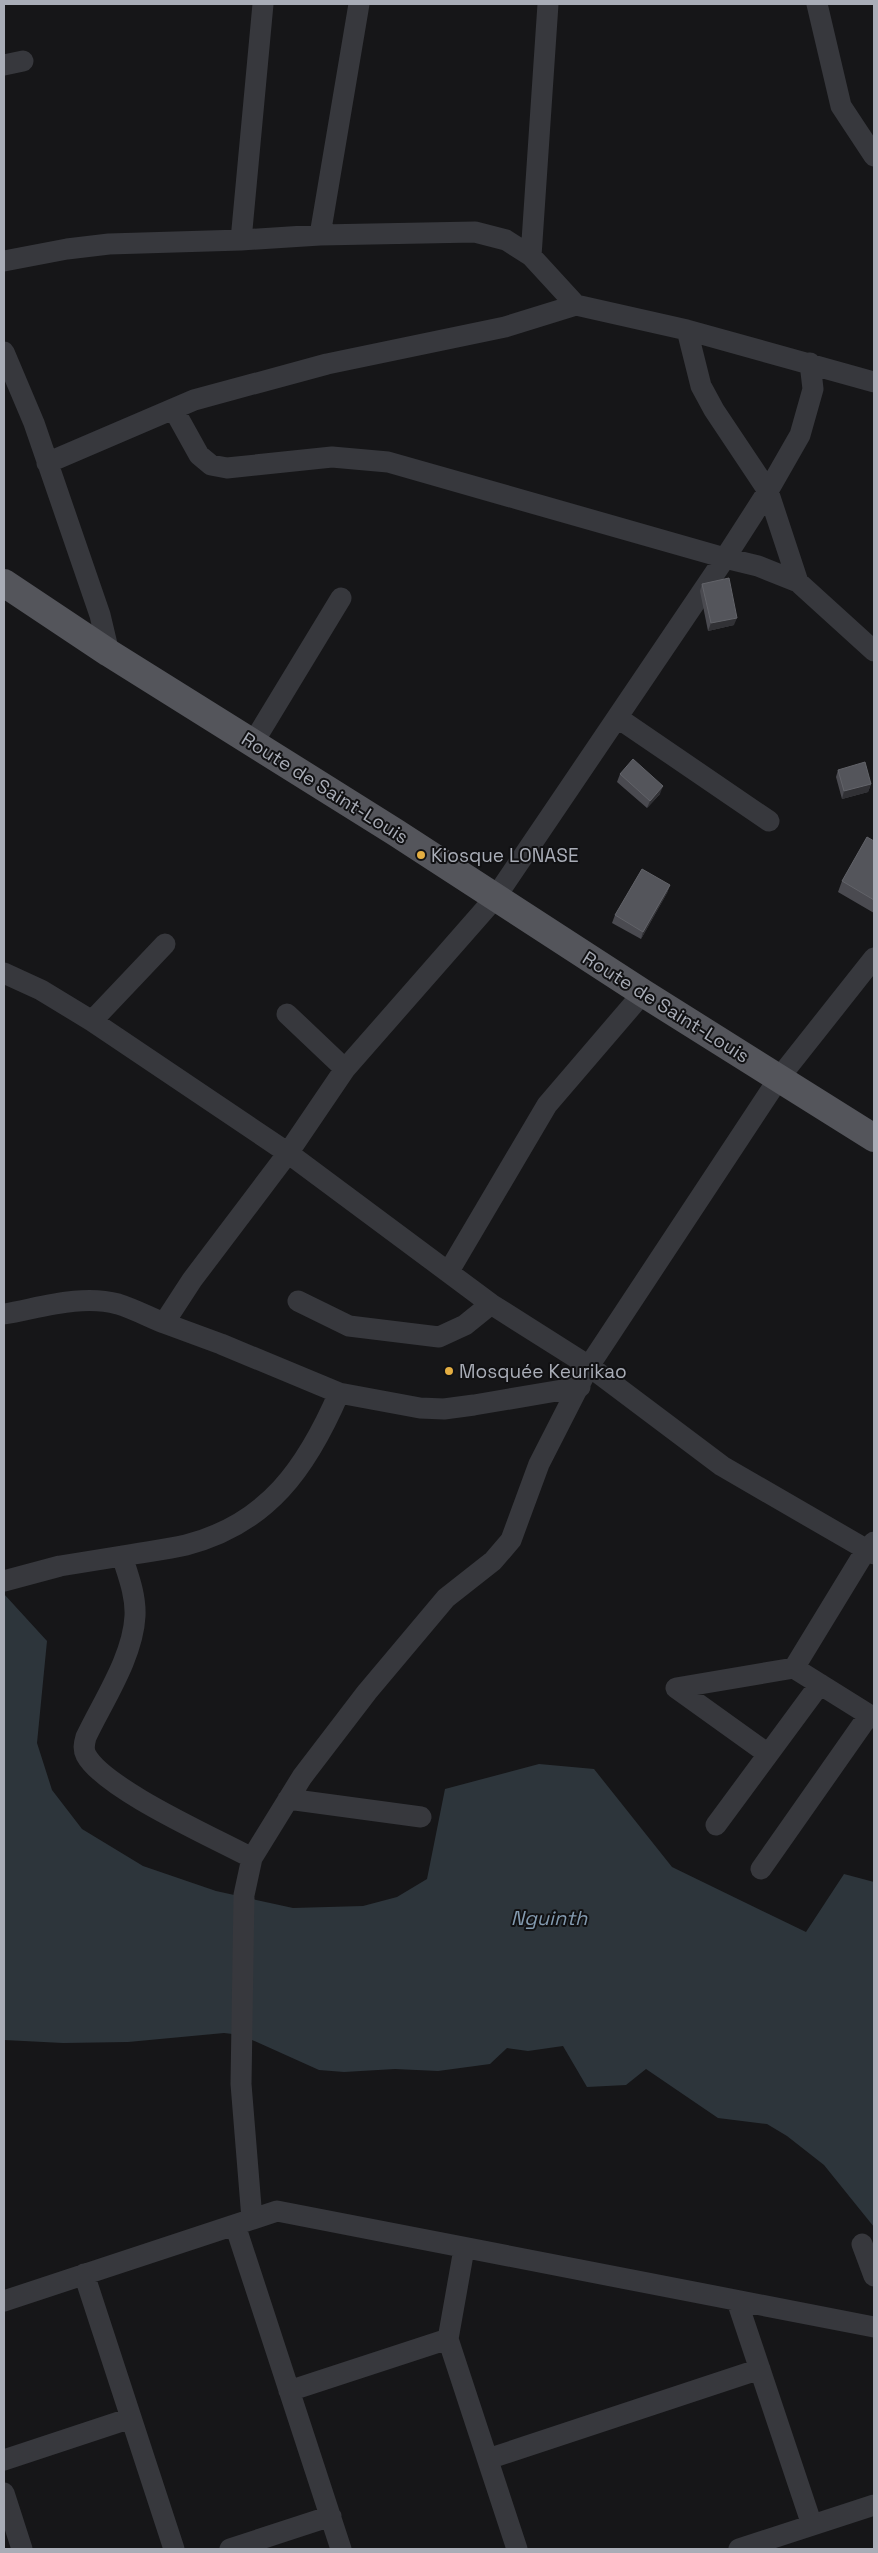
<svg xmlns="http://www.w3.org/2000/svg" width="878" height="2553" font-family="'Space Grotesk',sans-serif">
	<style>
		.water { fill: #2d353b }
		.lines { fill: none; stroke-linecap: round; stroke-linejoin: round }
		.minor { stroke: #37383d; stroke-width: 21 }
		.primary { stroke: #54555b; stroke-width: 28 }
		.wall { fill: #4a4a50 }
		.shaded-wall { fill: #313135 }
		.building { fill: #54555b; stroke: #626369 }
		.poi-dot { fill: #e4ae42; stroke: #111113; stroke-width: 2 }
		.labels { text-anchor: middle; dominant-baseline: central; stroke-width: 4; stroke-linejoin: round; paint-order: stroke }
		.street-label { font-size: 19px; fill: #a9adb7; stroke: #111113 }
		.poi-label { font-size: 19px; fill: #a9adb7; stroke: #111113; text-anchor: start }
		.water-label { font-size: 20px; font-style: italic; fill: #839aaf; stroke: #111113 }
	</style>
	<rect width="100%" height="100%" fill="#161618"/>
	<path class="water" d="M4 1594 47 1641 37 1743 52 1790 82 1829 143 1866 216 1891 293 1908 363 1906 397 1897 427 1879 445 1789 539 1764 594 1769 672 1867 806 1932 844 1874 874 1882V2227L824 2165 787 2136 767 2124 718 2118 646 2069 626 2085 587 2087 563 2046 528 2051 507 2048 490 2064 438 2071 395 2069 344 2072 319 2070 241 2035 224 2033 128 2042 63 2043 4 2040Z"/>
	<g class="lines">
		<path class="minor" d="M817 4 841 106 874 156
			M4 65 23 61
			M320 235 359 4
			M241 240 263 4
			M531 256 548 4
			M4 261 67 249 109 244 241 240 320 235 475 232 506 240 531 256 576 305 687 330 874 382
			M687 330 701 386 714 410 768 491 798 582
			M4 352 34 423 100 615 109 653
			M174 410 199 455 211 465 227 468 332 457 388 462 725 558 768 491 800 435 813 389 810 363
			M47 463 194 400 327 364 505 327 576 305
			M618 718 769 821
			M253 743 341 598
			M4 973 41 990 92 1021 288 1153 491 1304 589 1366 722 1466 874 1554
			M287 1014 345 1069
			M92 1021 165 944
			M449 1271 547 1105 643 993
			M298 1301 349 1326 439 1337 465 1325 491 1304
			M4 1314C40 1308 81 1294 118 1304 134 1309 149 1317 164 1323
			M580 1387 474 1405 444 1409 420 1408 339 1393 221 1344 164 1323 192 1280 288 1153 345 1069 495 898 725 558 758 566 798 582 874 651
			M122 1556C143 1552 165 1550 186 1545 268 1524 307 1467 339 1393
			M4 1581 60 1566 122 1556C128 1575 136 1595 135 1616 133 1657 103 1701 86 1737 84 1744 83 1749 86 1755 104 1789 215 1838 252 1858
			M794 1668 866 1550 874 1542
			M676 1688 794 1668 874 1718
			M676 1688 768 1754
			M288 1799 421 1817
			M716 1825 820 1684
			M761 1869 869 1715
			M252 2219 241 2084 244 1895 252 1858 302 1777 367 1692 446 1598 493 1561 511 1540 539 1464 589 1366 779 1078 874 958
			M235 2225 341 2549
			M862 2244 874 2276
			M464 2249 448 2339 517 2549
			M84 2274 174 2549
			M4 2301 277 2211 874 2327
			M737 2301 812 2525
			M289 2391 448 2339
			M488 2459 760 2369
			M4 2460 131 2418
			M4 2493 22 2549
			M230 2549 331 2516
			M739 2549 874 2505"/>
		<path class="primary" d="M4 583 109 653 395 832 643 993 874 1138"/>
	</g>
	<path class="wall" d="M702 584 734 625 708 631 700 591Z
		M838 770 871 784 868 792 842 799 836 777Z
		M620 774 660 794 647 808 617 782Z
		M874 841V913L838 892 842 881Z
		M670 885 667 893 641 939 612 923 615 915Z"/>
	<path class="shaded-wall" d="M737 618 734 625 708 631 711 623Z
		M871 784 868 792 842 799 844 791Z
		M663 786 660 794 647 808 650 801Z
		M670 885 667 893 641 939 643 932Z"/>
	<path class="building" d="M729 578 737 618 711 623 702 584Z
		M633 759 663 786 650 801 620 774Z
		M865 762 871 784 844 791 838 770Z
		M867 837 874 841V900L842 881Z
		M642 869 670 885 643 932 615 915Z"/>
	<g class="poi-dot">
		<circle cx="421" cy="855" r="5"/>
		<circle cx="449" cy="1371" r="5"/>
	</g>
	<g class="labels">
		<g class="street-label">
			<text transform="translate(325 788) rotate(32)">Route de Saint-Louis</text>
			<text transform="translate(666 1007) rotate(32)">Route de Saint-Louis</text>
		</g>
		<g class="poi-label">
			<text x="431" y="855">Kiosque LONASE</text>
			<text x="459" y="1371">Mosquée Keurikao</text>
		</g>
		<g class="water-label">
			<text x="549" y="1918">Nguinth</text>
		</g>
	</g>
	<rect width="878" height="2553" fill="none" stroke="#a9adb7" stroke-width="10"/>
</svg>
